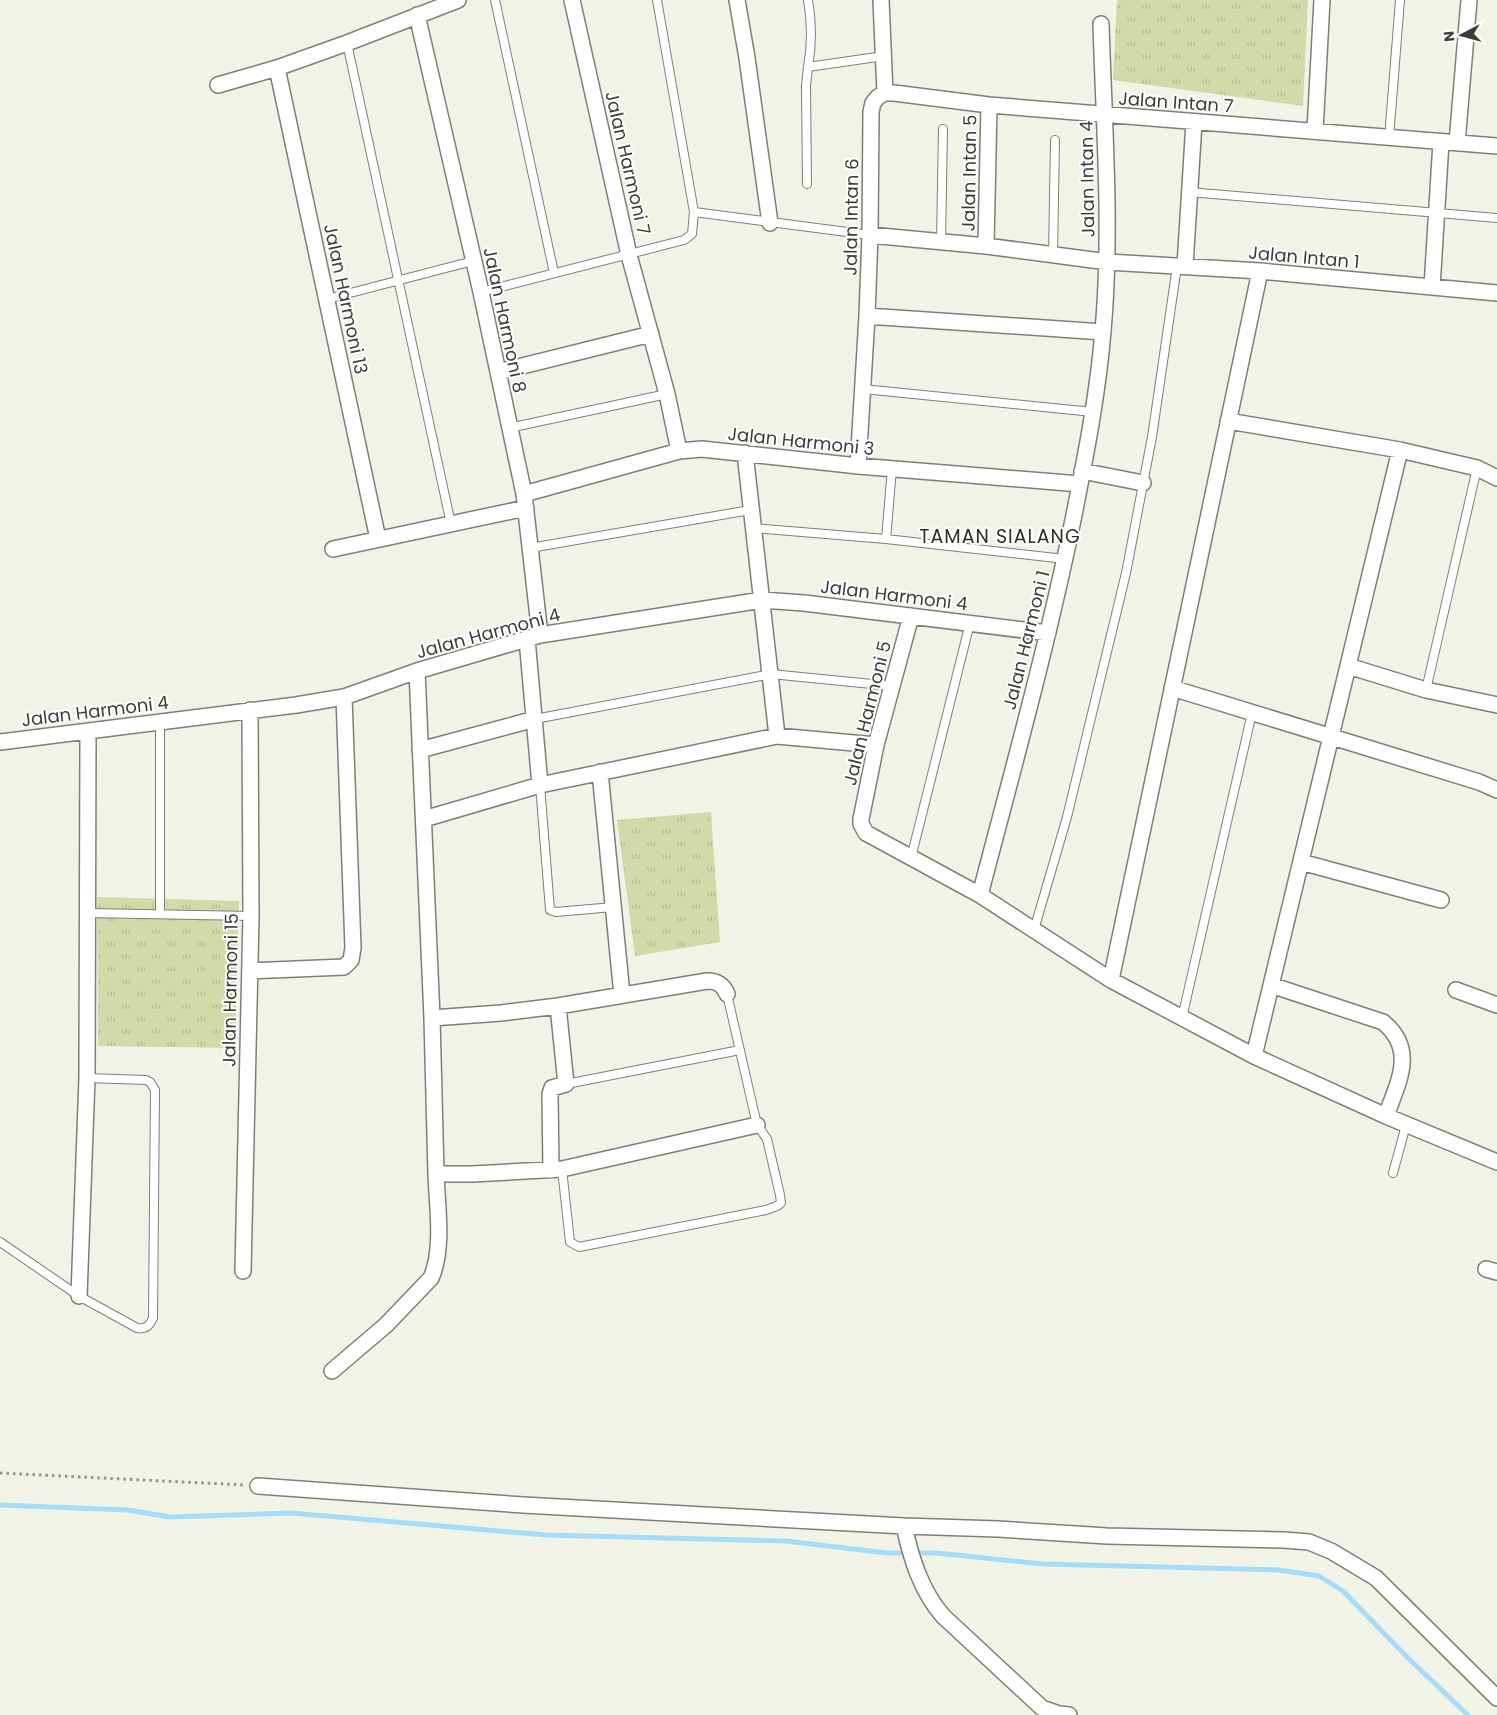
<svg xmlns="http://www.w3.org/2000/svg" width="1497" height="1715" font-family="Poppins,sans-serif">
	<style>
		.park { fill: url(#park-tufts) }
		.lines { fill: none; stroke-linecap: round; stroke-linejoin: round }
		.stream { stroke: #a7dcf9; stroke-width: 5 }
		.service-casing { stroke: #7f8075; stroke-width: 10 }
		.minor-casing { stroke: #7f8075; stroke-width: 18 }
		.path { stroke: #94958d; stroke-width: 3; stroke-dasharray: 2.5 4; stroke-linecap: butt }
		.service { stroke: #fff; stroke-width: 8 }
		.minor { stroke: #fff; stroke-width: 15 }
		.labels { text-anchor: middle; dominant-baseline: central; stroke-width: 4; stroke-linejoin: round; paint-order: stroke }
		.street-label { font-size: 18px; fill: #3c3d38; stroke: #fff }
		.neighbourhood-label { font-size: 19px; letter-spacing: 1px; fill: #2d2e24; stroke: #fff }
	</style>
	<defs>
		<pattern id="park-tufts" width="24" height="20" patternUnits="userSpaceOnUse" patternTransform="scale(1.25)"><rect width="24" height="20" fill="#d4d9a9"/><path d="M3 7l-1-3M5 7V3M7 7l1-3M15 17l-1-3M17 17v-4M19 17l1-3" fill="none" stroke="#b7bb92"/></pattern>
	</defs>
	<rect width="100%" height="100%" fill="#f2f3e7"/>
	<path class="park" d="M1117 0H1308L1303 106 1113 80Z
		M711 812 720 942 635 956 617 820Z
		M97 897 239 901 235 1048 98 1046Z"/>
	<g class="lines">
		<path class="stream" d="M0 1505 128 1510 170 1517 291 1513 546 1535 786 1541 887 1553H937L1043 1564 1279 1570 1319 1576 1343 1591 1409 1659 1468 1715"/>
		<g class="service-casing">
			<path id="service" d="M495 0 554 273
				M657 0 694 212
				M347 43 451 524
				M808 67C812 45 812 23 808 0
				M1389 138 1400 0
				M807 184 806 86 808 67 884 56
				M1189 192 1497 218
				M941 242 943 129
				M1053 255 1055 140
				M481 292 684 240 692 234 694 212 870 235
				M327 299 473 261
				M863 389 1093 412
				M509 428 667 394
				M753 528 886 539 1065 559
				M886 539 892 469
				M530 548 750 510
				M1426 690 1477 468
				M535 719 771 674 892 686
				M160 722V914
				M540 785 550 910 556 912 613 907
				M911 858 970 623
				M88 913 251 916
				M1034 930 1067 817 1126 573 1152 437 1177 266
				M1182 1018 1252 713
				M566 1084 740 1050
				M562 1169 570 1242 579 1247 766 1210 777 1206 781 1203 780 1195 767 1139 757 1125 727 994
				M1393 1173 1406 1125
				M0 1242 79 1296 137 1328C147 1329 149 1326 153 1318L155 1090 150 1082 146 1080 87 1078"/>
		</g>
		<g class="minor-casing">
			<path id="minor" d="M572 0 629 255 667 394 679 451
				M737 0 747 58 770 223
				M881 0 885 93
				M417 15 481 292 524 494 540 635
				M277 68 378 539
				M218 85 277 68 347 43 458 0
				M1315 131 1322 0
				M1457 143 1469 0
				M870 235 986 246 989 105
				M986 246 1108 262 1260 271 1497 293
				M1185 266 1194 122
				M1432 287 1441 142
				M867 316 1103 332
				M498 372 651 334
				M1228 421 1400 450 1477 468 1497 478
				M745 453 777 736
				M858 466 867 316 870 235 871 112 873 103 878 97 885 93H894L989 105 1497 146
				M1082 471 1143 483
				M524 494 679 451 702 449 858 466 1080 484
				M333 549 526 508
				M911 616 876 745 861 819V824L866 833 980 895 1111 980 1254 1056 1386 1116 1497 1162
				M527 639 540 785
				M1348 666 1426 690 1497 705
				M417 671 432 1018 436 1174H472L562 1169 757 1125
				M1172 688 1479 782 1497 790
				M0 742 296 705 344 697 417 671 540 635 762 600 804 603 1048 633
				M420 750 535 719
				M600 772 622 995
				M424 819 540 785 777 736 876 745
				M1301 862 1441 900
				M980 895C1013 769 1048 643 1074 515 1086 454 1098 393 1103 331 1112 229 1104 126 1101 24
				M250 971 344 967 351 960 353 948 344 697
				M1111 980 1260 271
				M1271 985 1383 1022C1417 1050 1398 1082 1386 1116
				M1456 990 1497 1005
				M432 1018 501 1013 558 1006 707 981C717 981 723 984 727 994
				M1254 1056 1400 450
				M551 1170 550 1094 552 1088 566 1084 558 1006
				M1486 1269 1497 1272
				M243 1271 251 916 250 710
				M79 1296 87 1078 88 732
				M332 1371 386 1325 431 1278C444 1249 437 1205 436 1174
				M258 1486 523 1505 904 1526 998 1529 1107 1536 1284 1540 1309 1542 1331 1551 1376 1578 1497 1698
				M904 1526C911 1558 921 1591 943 1616L1042 1708 1059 1714 1069 1715"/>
		</g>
		<path class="path" d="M0 1473 245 1485"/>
		<use href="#service" class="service"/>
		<use href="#minor" class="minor"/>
	</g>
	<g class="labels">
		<g class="street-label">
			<text transform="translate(1176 102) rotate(4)">Jalan Intan 7</text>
			<text transform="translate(628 163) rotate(77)">Jalan Harmoni 7</text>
			<text transform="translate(969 173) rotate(-89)">Jalan Intan 5</text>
			<text transform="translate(1087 179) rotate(-91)">Jalan Intan 4</text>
			<text transform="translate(851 217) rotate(-89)">Jalan Intan 6</text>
			<text transform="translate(1304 257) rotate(5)">Jalan Intan 1</text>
			<text transform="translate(346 299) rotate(78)">Jalan Harmoni 13</text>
			<text transform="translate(505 320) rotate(78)">Jalan Harmoni 8</text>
			<text transform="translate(801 441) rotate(6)">Jalan Harmoni 3</text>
			<text transform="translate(894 595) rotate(7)">Jalan Harmoni 4</text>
			<text transform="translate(488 633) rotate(-15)">Jalan Harmoni 4</text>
			<text transform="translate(1026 640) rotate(-76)">Jalan Harmoni 1</text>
			<text transform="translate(95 711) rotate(-7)">Jalan Harmoni 4</text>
			<text transform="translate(867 713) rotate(-76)">Jalan Harmoni 5</text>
			<text transform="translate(230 990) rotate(-89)">Jalan Harmoni 15</text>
		</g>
		<g class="neighbourhood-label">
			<text x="1000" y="536">TAMAN SIALANG</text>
		</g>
	</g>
	<g transform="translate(1462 35) rotate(264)" stroke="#ffffff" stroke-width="4" paint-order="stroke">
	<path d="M0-4L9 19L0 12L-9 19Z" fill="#3c3d38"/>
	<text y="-8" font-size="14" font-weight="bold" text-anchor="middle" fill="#3c3d38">N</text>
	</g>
</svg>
